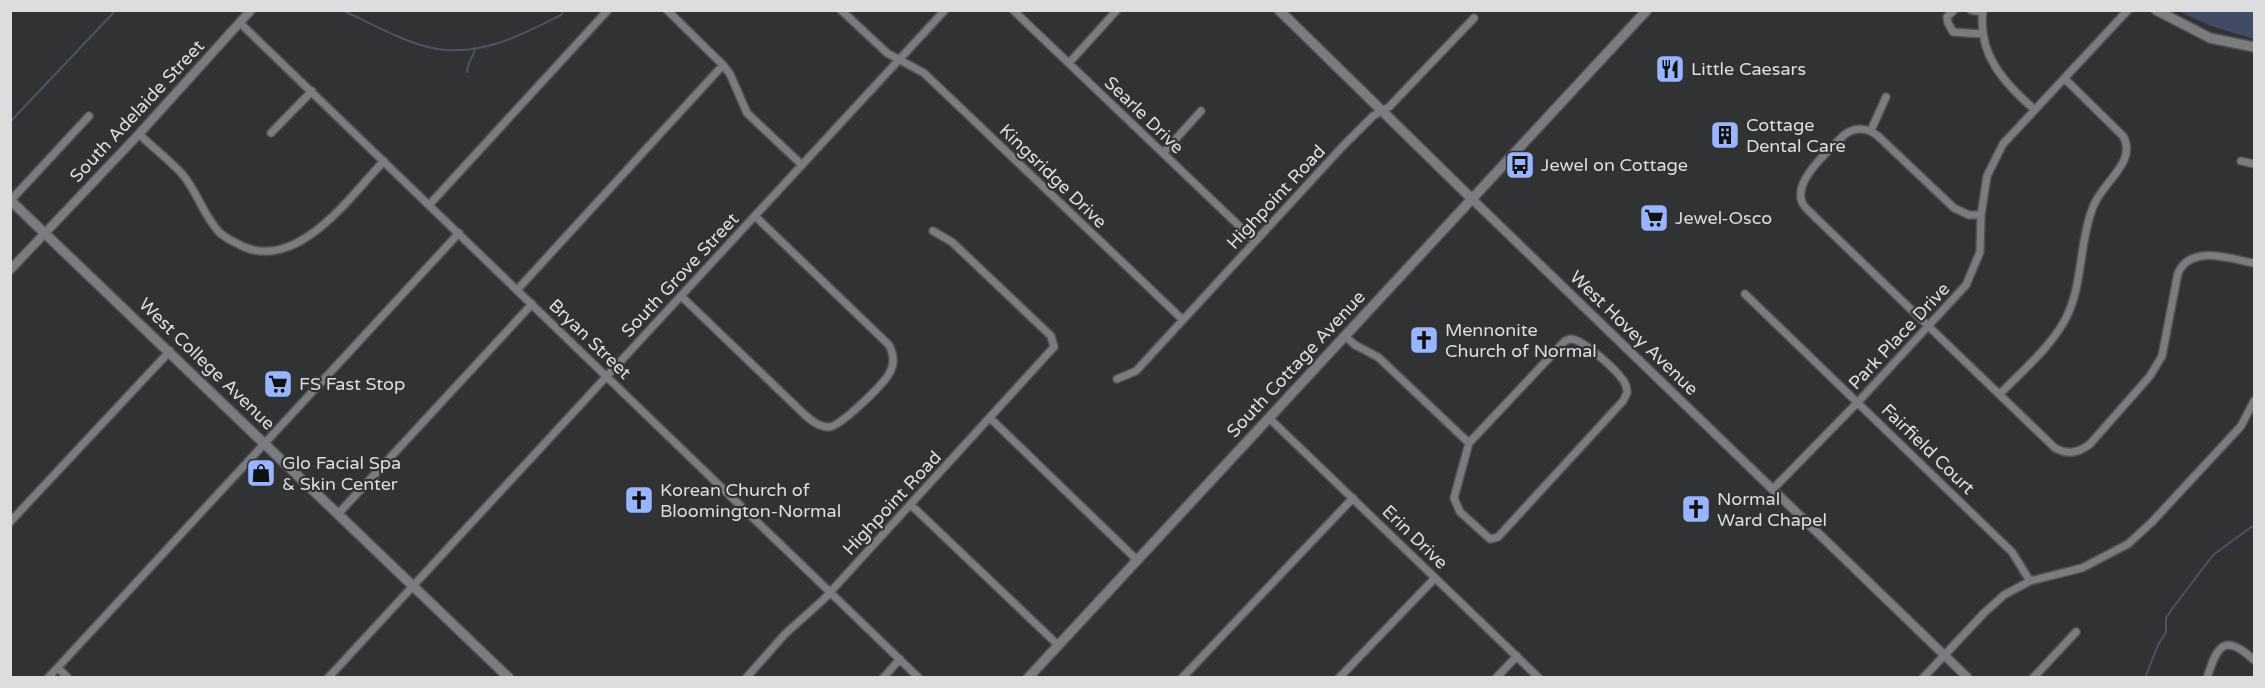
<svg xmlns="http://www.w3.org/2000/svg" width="2265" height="688" font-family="'Varela Round',sans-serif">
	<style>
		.green { fill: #414b64 }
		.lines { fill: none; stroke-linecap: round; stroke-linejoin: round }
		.stream { stroke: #4d5364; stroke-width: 2 }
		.minor-casing { stroke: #505153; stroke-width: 10 }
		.tertiary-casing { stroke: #505153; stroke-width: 11 }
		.secondary-casing { stroke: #505153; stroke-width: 12 }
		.minor { stroke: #7a7c7f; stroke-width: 7 }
		.tertiary { stroke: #7a7c7f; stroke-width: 8 }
		.secondary { stroke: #7a7c7f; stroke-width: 9 }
		.labels { text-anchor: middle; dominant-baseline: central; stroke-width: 4.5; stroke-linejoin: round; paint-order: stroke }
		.poi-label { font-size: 18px; fill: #dddddf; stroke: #313234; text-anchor: start }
		.street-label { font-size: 18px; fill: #dddddf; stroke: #313234 }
	</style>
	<rect width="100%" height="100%" fill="#313234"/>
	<path class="green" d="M2178 11H2254V39L2211 26Z"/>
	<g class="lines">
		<path class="stream" d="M342 10C373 24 413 48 446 50 488 53 526 33 561 15L565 10
			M467 72C467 62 474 57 475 48
			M10 122 116 10
			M2145 678 2158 645 2166 632V618L2172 609 2213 555 2254 525"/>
		<g class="minor-casing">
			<path id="minor" d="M667 10 723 65 730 74 747 113 802 165
				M841 10 887 53 924 73 1183 320
				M1013 10 1255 241
				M1954 10 1947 17 1948 23 1953 32 1982 34
				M1971 10 1982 12
				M1983 10C1977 54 2004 83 2035 110
				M240 23 919 678
				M1069 63 1117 10
				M1871 130 1886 97
				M271 133 312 91
				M139 134C153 148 170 160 183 175 198 193 204 217 220 233 227 239 236 243 244 247 300 270 351 195 384 161
				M1163 153 1201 111
				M2241 161 2254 164
				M11 200 89 116
				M429 205 608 10
				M1981 215H1969L1954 208 1878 136C1867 127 1855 127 1844 135 1830 150 1793 180 1802 202 1804 208 1811 212 1815 217L2055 448C2068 455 2078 453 2090 444L2150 376 2162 356 2178 273C2191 244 2230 259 2254 263
				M517 290 723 65
				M1745 294 2012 552 2030 581
				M681 296 805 415C812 421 819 427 829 427 841 426 885 383 890 372 895 363 893 353 889 345L755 216
				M1345 336 1355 345 1378 357 1469 443
				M1570 339C1582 338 1615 369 1623 380 1626 384 1627 389 1627 393L1623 401 1498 537 1490 539 1460 512 1454 498 1469 443 1565 341Z
				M1117 379 1136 371 1342 147 1373 116 1389 107 1474 18
				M2000 394C2022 371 2051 347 2066 318 2083 285 2079 242 2093 207 2102 182 2138 162 2123 136L2065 79
				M990 418 1137 560
				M1269 418 1539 678
				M1773 489 1858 402 1966 285 1980 252 1981 215 1987 176 2003 144 2128 10
				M911 505 1058 645
				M339 513 532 304
				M10 522 170 351
				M58 668 68 678
				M48 678 459 233
				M328 678 945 10
				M746 678 785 634 824 599 1054 347 1051 336 952 242 933 231
				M883 678 900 659
				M1182 678 1353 498
				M1339 678 1435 578
				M1496 678 1517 656
				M1923 678 1984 613 2004 595 2030 581 2082 568 2128 544 2152 522 2241 426 2254 401
				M2033 678 2076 632
				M2207 678C2217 645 2225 633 2254 660"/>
		</g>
		<g class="tertiary-casing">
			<path id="tertiary" d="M1472 199 1968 678
				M10 270 139 134 251 10"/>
		</g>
		<g class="secondary-casing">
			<path id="secondary" d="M1279 10 1472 199
				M2156 10 2210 38 2254 47
				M10 200 509 678
				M1028 678 1647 10"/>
		</g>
		<use href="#minor" class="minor"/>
		<use href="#tertiary" class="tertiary"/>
		<use href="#secondary" class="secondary"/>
	</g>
	<defs>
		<g id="restaurant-square" transform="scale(1.5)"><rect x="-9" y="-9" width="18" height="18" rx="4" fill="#99b5fd" stroke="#313234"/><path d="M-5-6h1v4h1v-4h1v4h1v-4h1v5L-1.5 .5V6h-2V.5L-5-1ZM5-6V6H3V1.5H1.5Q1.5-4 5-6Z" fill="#111"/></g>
		<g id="building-square" transform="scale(1.5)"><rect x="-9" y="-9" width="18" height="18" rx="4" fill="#99b5fd" stroke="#313234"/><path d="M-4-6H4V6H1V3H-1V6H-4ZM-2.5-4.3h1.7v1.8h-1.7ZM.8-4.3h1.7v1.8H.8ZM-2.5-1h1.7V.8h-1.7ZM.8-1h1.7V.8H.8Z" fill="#111"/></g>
		<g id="bus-square" transform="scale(1.5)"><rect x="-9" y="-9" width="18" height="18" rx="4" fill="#99b5fd" stroke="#313234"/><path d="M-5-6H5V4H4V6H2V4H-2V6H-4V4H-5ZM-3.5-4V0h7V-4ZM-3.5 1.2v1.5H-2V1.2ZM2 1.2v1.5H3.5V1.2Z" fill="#111"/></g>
		<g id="supermarket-square" transform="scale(1.5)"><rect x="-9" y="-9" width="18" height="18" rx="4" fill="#99b5fd" stroke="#313234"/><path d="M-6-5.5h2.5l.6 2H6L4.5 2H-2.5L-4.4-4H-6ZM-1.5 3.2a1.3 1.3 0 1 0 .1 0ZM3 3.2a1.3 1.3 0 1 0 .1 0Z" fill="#111"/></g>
		<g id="church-square" transform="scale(1.5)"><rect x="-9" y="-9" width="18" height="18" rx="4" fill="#99b5fd" stroke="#313234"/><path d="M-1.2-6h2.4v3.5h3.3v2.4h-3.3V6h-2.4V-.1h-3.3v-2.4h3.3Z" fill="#111"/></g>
		<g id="shop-square" transform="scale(1.5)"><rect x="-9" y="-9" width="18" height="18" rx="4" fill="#99b5fd" stroke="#313234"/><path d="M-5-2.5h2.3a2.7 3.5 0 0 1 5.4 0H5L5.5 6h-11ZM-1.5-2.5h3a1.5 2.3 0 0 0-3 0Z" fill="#111"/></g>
	</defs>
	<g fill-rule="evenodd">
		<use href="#restaurant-square" x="1670" y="69"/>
		<use href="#building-square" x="1725" y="135"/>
		<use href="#bus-square" x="1520" y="165"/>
		<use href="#supermarket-square" x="1654" y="218"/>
		<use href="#church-square" x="1424" y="340"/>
		<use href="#supermarket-square" x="278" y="384"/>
		<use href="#shop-square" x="261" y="473"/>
		<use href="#church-square" x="639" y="500"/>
		<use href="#church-square" x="1696" y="509"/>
	</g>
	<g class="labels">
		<g class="poi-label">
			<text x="1691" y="69">Little Caesars</text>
			<text x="1746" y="125">Cottage<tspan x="1746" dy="21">Dental Care</tspan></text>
			<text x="1541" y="165">Jewel on Cottage</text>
			<text x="1675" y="218">Jewel-Osco</text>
			<text x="1445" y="330">Mennonite<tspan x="1445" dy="21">Church of Normal</tspan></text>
			<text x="299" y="384">FS Fast Stop</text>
			<text x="282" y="463">Glo Facial Spa<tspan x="282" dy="21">&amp; Skin Center</tspan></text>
			<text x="660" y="490">Korean Church of<tspan x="660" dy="21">Bloomington-Normal</tspan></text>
			<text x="1717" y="499">Normal<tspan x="1717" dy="21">Ward Chapel</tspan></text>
		</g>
		<g class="street-label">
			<text transform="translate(137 111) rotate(-47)">South Adelaide Street</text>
			<text transform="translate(1144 115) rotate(44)">Searle Drive</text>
			<text transform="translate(1053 176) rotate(44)">Kingsridge Drive</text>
			<text transform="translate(1276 197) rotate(-47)">Highpoint Road</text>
			<text transform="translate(680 275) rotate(-47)">South Grove Street</text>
			<text transform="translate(1634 333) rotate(44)">West Hovey Avenue</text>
			<text transform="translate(1899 336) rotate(-47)">Park Place Drive</text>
			<text transform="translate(590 339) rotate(44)">Bryan Street</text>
			<text transform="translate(207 364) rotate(44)">West College Avenue</text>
			<text transform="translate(1296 364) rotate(-47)">South Cottage Avenue</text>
			<text transform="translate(1928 449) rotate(44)">Fairfield Court</text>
			<text transform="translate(892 503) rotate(-47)">Highpoint Road</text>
			<text transform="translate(1415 537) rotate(44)">Erin Drive</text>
		</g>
	</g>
	<rect width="2265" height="688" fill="none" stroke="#dddddf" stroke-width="24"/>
</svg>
